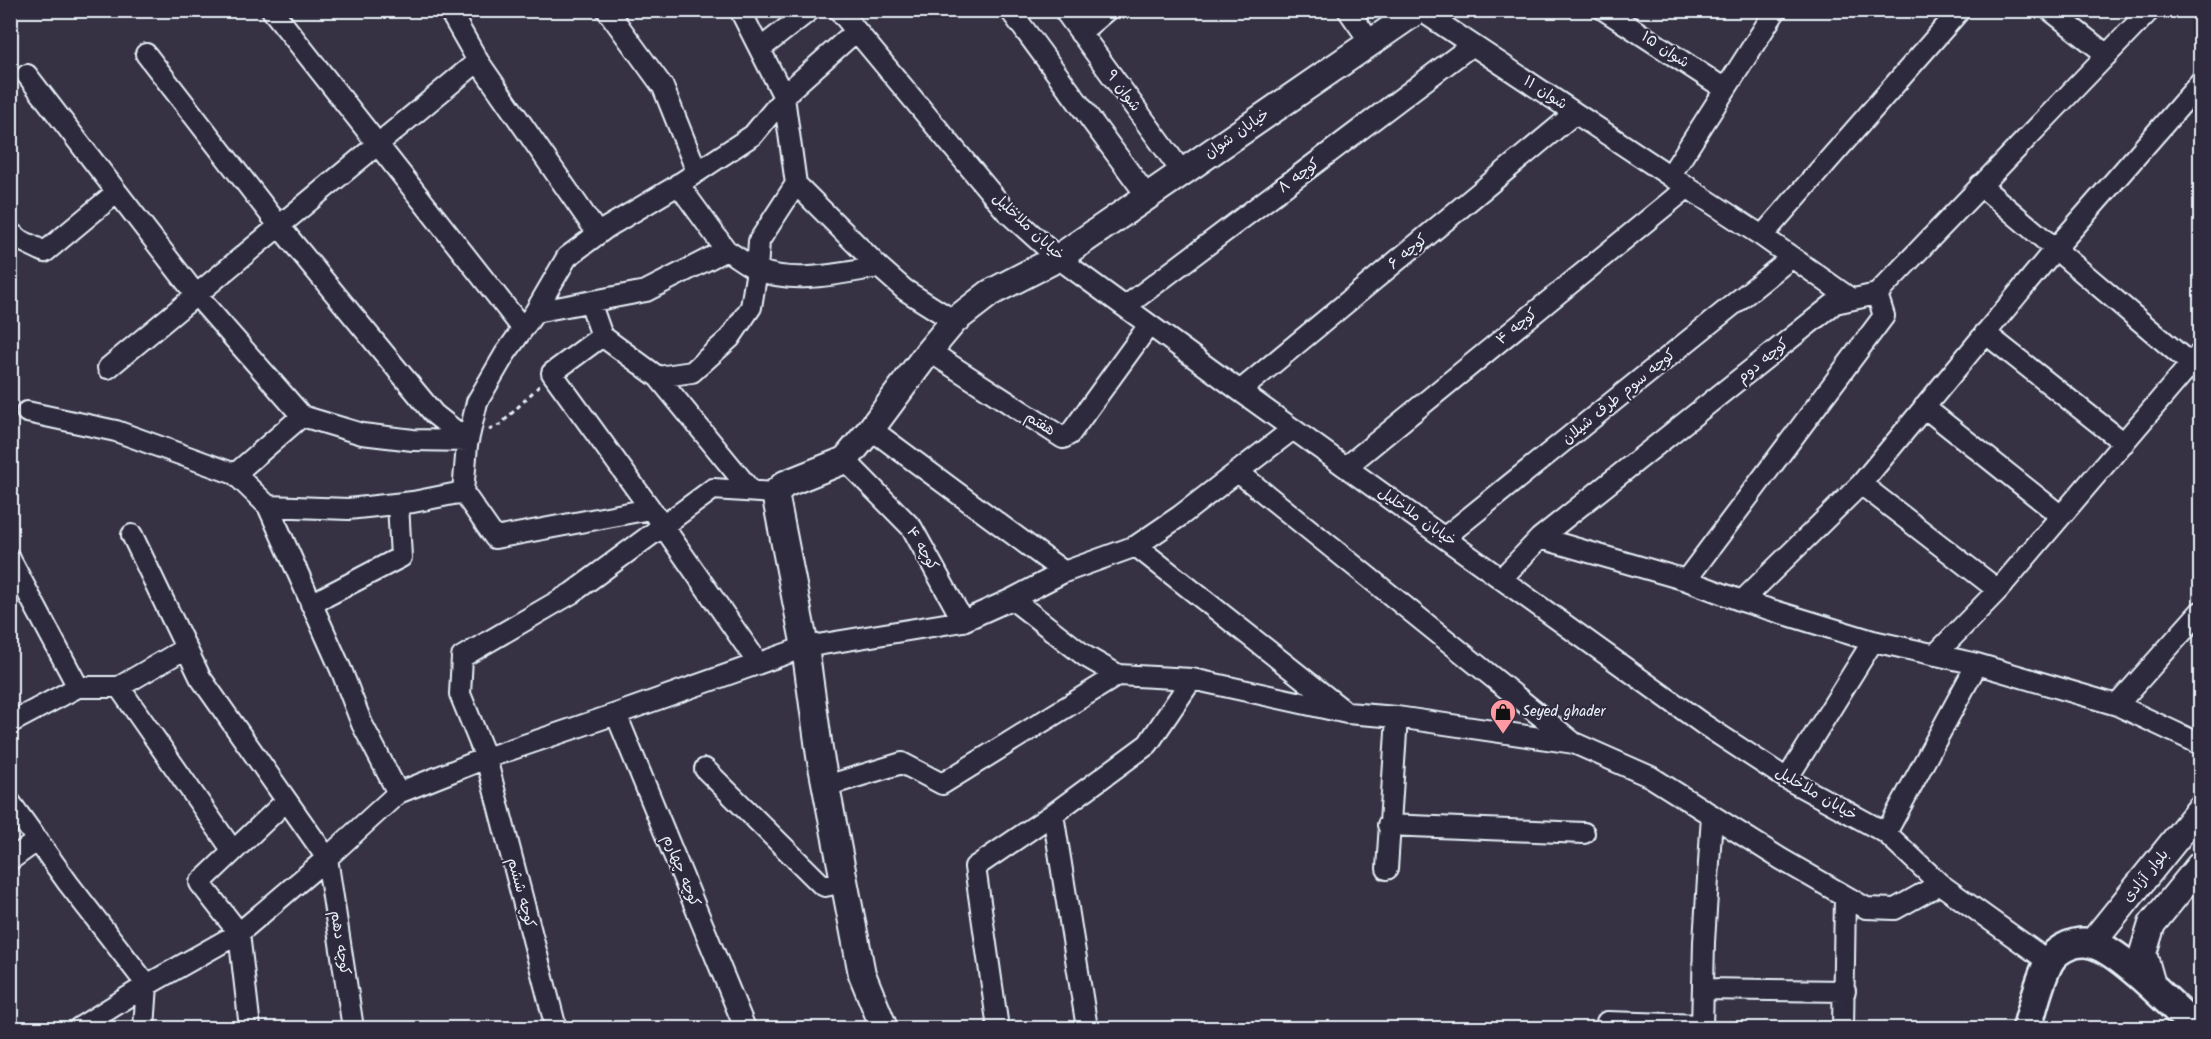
<svg xmlns="http://www.w3.org/2000/svg" width="2211" height="1039" font-family="Kalam,'Playpen Sans Arabic',sans-serif">
	<style>
		.lines { fill: none; stroke-linecap: round; stroke-linejoin: round }
		.minor-casing { stroke: #e8f1f8; stroke-width: 24 }
		.tertiary-casing { stroke: #e8f1f8; stroke-width: 30 }
		.secondary-casing { stroke: #e8f1f8; stroke-width: 33 }
		.path { stroke: #e8f1f8; stroke-width: 3; stroke-dasharray: 4.5 4.5; stroke-linecap: butt }
		.minor { stroke: #2f2a3d; stroke-width: 20 }
		.tertiary { stroke: #2f2a3d; stroke-width: 26 }
		.secondary { stroke: #2f2a3d; stroke-width: 28 }
		.labels { text-anchor: middle; dominant-baseline: central; stroke-width: 4.5; stroke-linejoin: round; paint-order: stroke }
		.street-label { font-size: 15px; fill: #e8f1f8; stroke: #2f2a3d }
		.poi-label { font-size: 15px; fill: #e8f1f8; stroke: #2f2a3d; text-anchor: start }
	</style>
	<rect width="100%" height="100%" fill="#363244"/>
	<filter id="ink" filterUnits="userSpaceOnUse"><feTurbulence type="fractalNoise" baseFrequency=".0167" numOctaves="2"/><feDisplacementMap in="SourceGraphic" scale="12" xChannelSelector="R" yChannelSelector="G"/><feConvolveMatrix kernelMatrix="1 2 1 2 8 2 1 2 1" color-interpolation-filters="sRGB"/></filter>
	<g filter="url(#ink)">
		<g class="lines">
			<g class="minor-casing">
				<path id="minor" d="M272 10 523 329
					M449 10 478 61 598 234
					M607 10 663 87 697 172
					M740 10 784 97 796 184 879 267
					M839 10 1006 211 1058 258 1240 391 1703 724 1787 779 1886 833 1940 884 2049 962
					M1010 10 1147 196
					M1064 10 1182 172
					M1348 10 1371 43
					M1420 10 1670 176
					M1604 10 1725 89
					M2050 10 2107 55
					M1080 33 1107 10
					M760 49 810 10
					M146 54 280 227 434 414 468 441
					M27 75 197 296 302 416 362 434 413 440 468 441
					M678 184 726 250
					M1980 185 2200 372
					M10 232 20 240 45 252 117 192
					M1762 236 1670 176 1776 10
					M1851 299 1762 236 1960 10
					M590 302 602 336 658 377 751 491
					M1126 306 1472 45
					M535 312 646 291 726 250C736 256 747 265 758 270 795 285 841 273 879 267L905 290 954 321
					M1985 333 2124 443
					M602 336 552 373 663 526 758 663
					M929 351 1063 438 1070 434 1149 325
					M108 368 478 61
					M658 377 692 372 730 338 751 307 757 270 759 241 796 184
					M1240 391 1575 113
					M1924 407 2061 516
					M27 412 116 431 235 474 268 506 342 672 362 724 398 793
					M871 429 1064 572
					M845 460 912 528 963 621
					M1346 467 1688 187
					M1238 472 1574 743
					M235 474 302 416
					M1861 484 1998 590
					M463 492 495 538 650 509
					M268 506 348 509 413 502 463 492 467 445 477 402 505 354 535 312 567 257 606 228 673 188 753 135 791 89 856 31
					M132 535 200 677 327 858 353 1028
					M1445 537 1792 257
					M1540 538 1835 303 1877 294 2150 10
					M1136 546 1343 710
					M10 559 78 687
					M1502 578 1540 538 1686 580 1742 601 1873 641 1977 664 2117 705 2200 744
					M1686 580 1884 316 1877 294
					M1012 599 1064 572 1136 546 1180 516 1293 429
					M1742 601 1861 484 2055 249 2200 83
					M311 604 401 557 398 504
					M1935 655 1998 590 2200 353
					M119 687 233 851
					M2117 705 2200 612
					M616 714 745 1028
					M10 723 78 687H119L186 648
					M705 769 821 884 825 886 844 882
					M1787 779 1873 641
					M826 786 902 763 942 784 1118 675
					M10 802 68 883 147 985 144 1028
					M1388 825 1584 833
					M1886 833 1977 664
					M10 860 38 840
					M1387 869 1397 717
					M1703 989 1845 991
					M1607 1022 1702 1025
					M79 1028 147 985 239 933 327 858 398 793 486 758 616 714 805 647 963 621 1012 599 1085 656 1118 675 1192 679 1347 713 1397 717 1574 743 1651 777 1781 859 1866 908 1895 909 1940 884
					M250 1028 239 933 200 883 286 801
					M556 1028 486 758 460 694 462 657 572 593 713 489 775 493
					M998 1028 975 867 1053 814
					M1087 1028 1053 814 1148 744 1192 679
					M1702 1028 1704 942 1712 815
					M1843 1028 1845 896"/>
			</g>
			<g class="tertiary-casing">
				<path id="tertiary" d="M2092 943 2200 809
					M2153 988 2143 953 2152 924 2200 865
					M884 1028 862 974 820 756 805 647 775 493 785 484 845 460 871 429 929 351 954 321 990 293 1058 258 1418 10"/>
			</g>
			<g class="secondary-casing">
				<path id="secondary" d="M2027 1028C2033 1008 2039 981 2049 962 2057 948 2077 939 2093 944 2120 951 2174 1008 2196 1028"/>
			</g>
			<path class="path" d="M489 430 501 424 540 385"/>
			<use href="#minor" class="minor"/>
			<use href="#tertiary" class="tertiary"/>
			<use href="#secondary" class="secondary"/>
		</g>
	</g>
	<defs>
		<g id="shop-pin" transform="scale(1.35)"><path d="M0 17L-7.5 6A9.5 9.5 0 1 1 7.5 6Z" fill="#ff9aa2" stroke="#2f2a3d"/><path d="M-5-2.5h2.3a2.7 3.5 0 0 1 5.4 0H5L5.5 6h-11ZM-1.5-2.5h3a1.5 2.3 0 0 0-3 0Z" fill="#111"/></g>
	</defs>
	<g fill-rule="evenodd">
		<use href="#shop-pin" x="1503" y="712"/>
	</g>
	<g class="labels">
		<g class="street-label">
			<text transform="translate(1665 50) rotate(33)">شوان ۱۵</text>
			<text transform="translate(1123 91) rotate(53)">شوان ۹</text>
			<text transform="translate(1545 93) rotate(33)">شوان ۱۱</text>
			<text transform="translate(1237 134) rotate(-35)">خیابان شوان</text>
			<text transform="translate(1299 176) rotate(-37)">کوچه ۸</text>
			<text transform="translate(1028 227) rotate(43)">خیابان ملاخلیل</text>
			<text transform="translate(1408 252) rotate(-40)">کوچه ۶</text>
			<text transform="translate(1517 327) rotate(-39)">کوچه ۴</text>
			<text transform="translate(1763 361) rotate(-39)">کوچه دوم</text>
			<text transform="translate(1619 397) rotate(-39)">کوچه سوم طرف شیلان</text>
			<text transform="translate(1040 424) rotate(32)">هفتم</text>
			<text transform="translate(1417 517) rotate(35)">خیابان ملاخلیل</text>
			<text transform="translate(922 549) rotate(59)">کوچه ۴</text>
			<text transform="translate(1816 794) rotate(30)">خیابان ملاخلیل</text>
			<text transform="translate(681 871) rotate(68)">کوچه چهارم</text>
			<text transform="translate(2146 876) rotate(-51)">بلوار آزادی</text>
			<text transform="translate(521 893) rotate(75)">کوچه ششم</text>
			<text transform="translate(340 943) rotate(81)">کوچه دهم</text>
		</g>
		<g class="poi-label">
			<text x="1522" y="712">Seyed ghader</text>
		</g>
	</g>
	<rect width="2211" height="1039" fill="none" stroke="#2f2a3d" stroke-width="36"/>
	<rect x="18" y="18" width="2175" height="1003" fill="none" stroke="#e8f1f8" stroke-width="2" filter="url(#ink)"/>
</svg>
